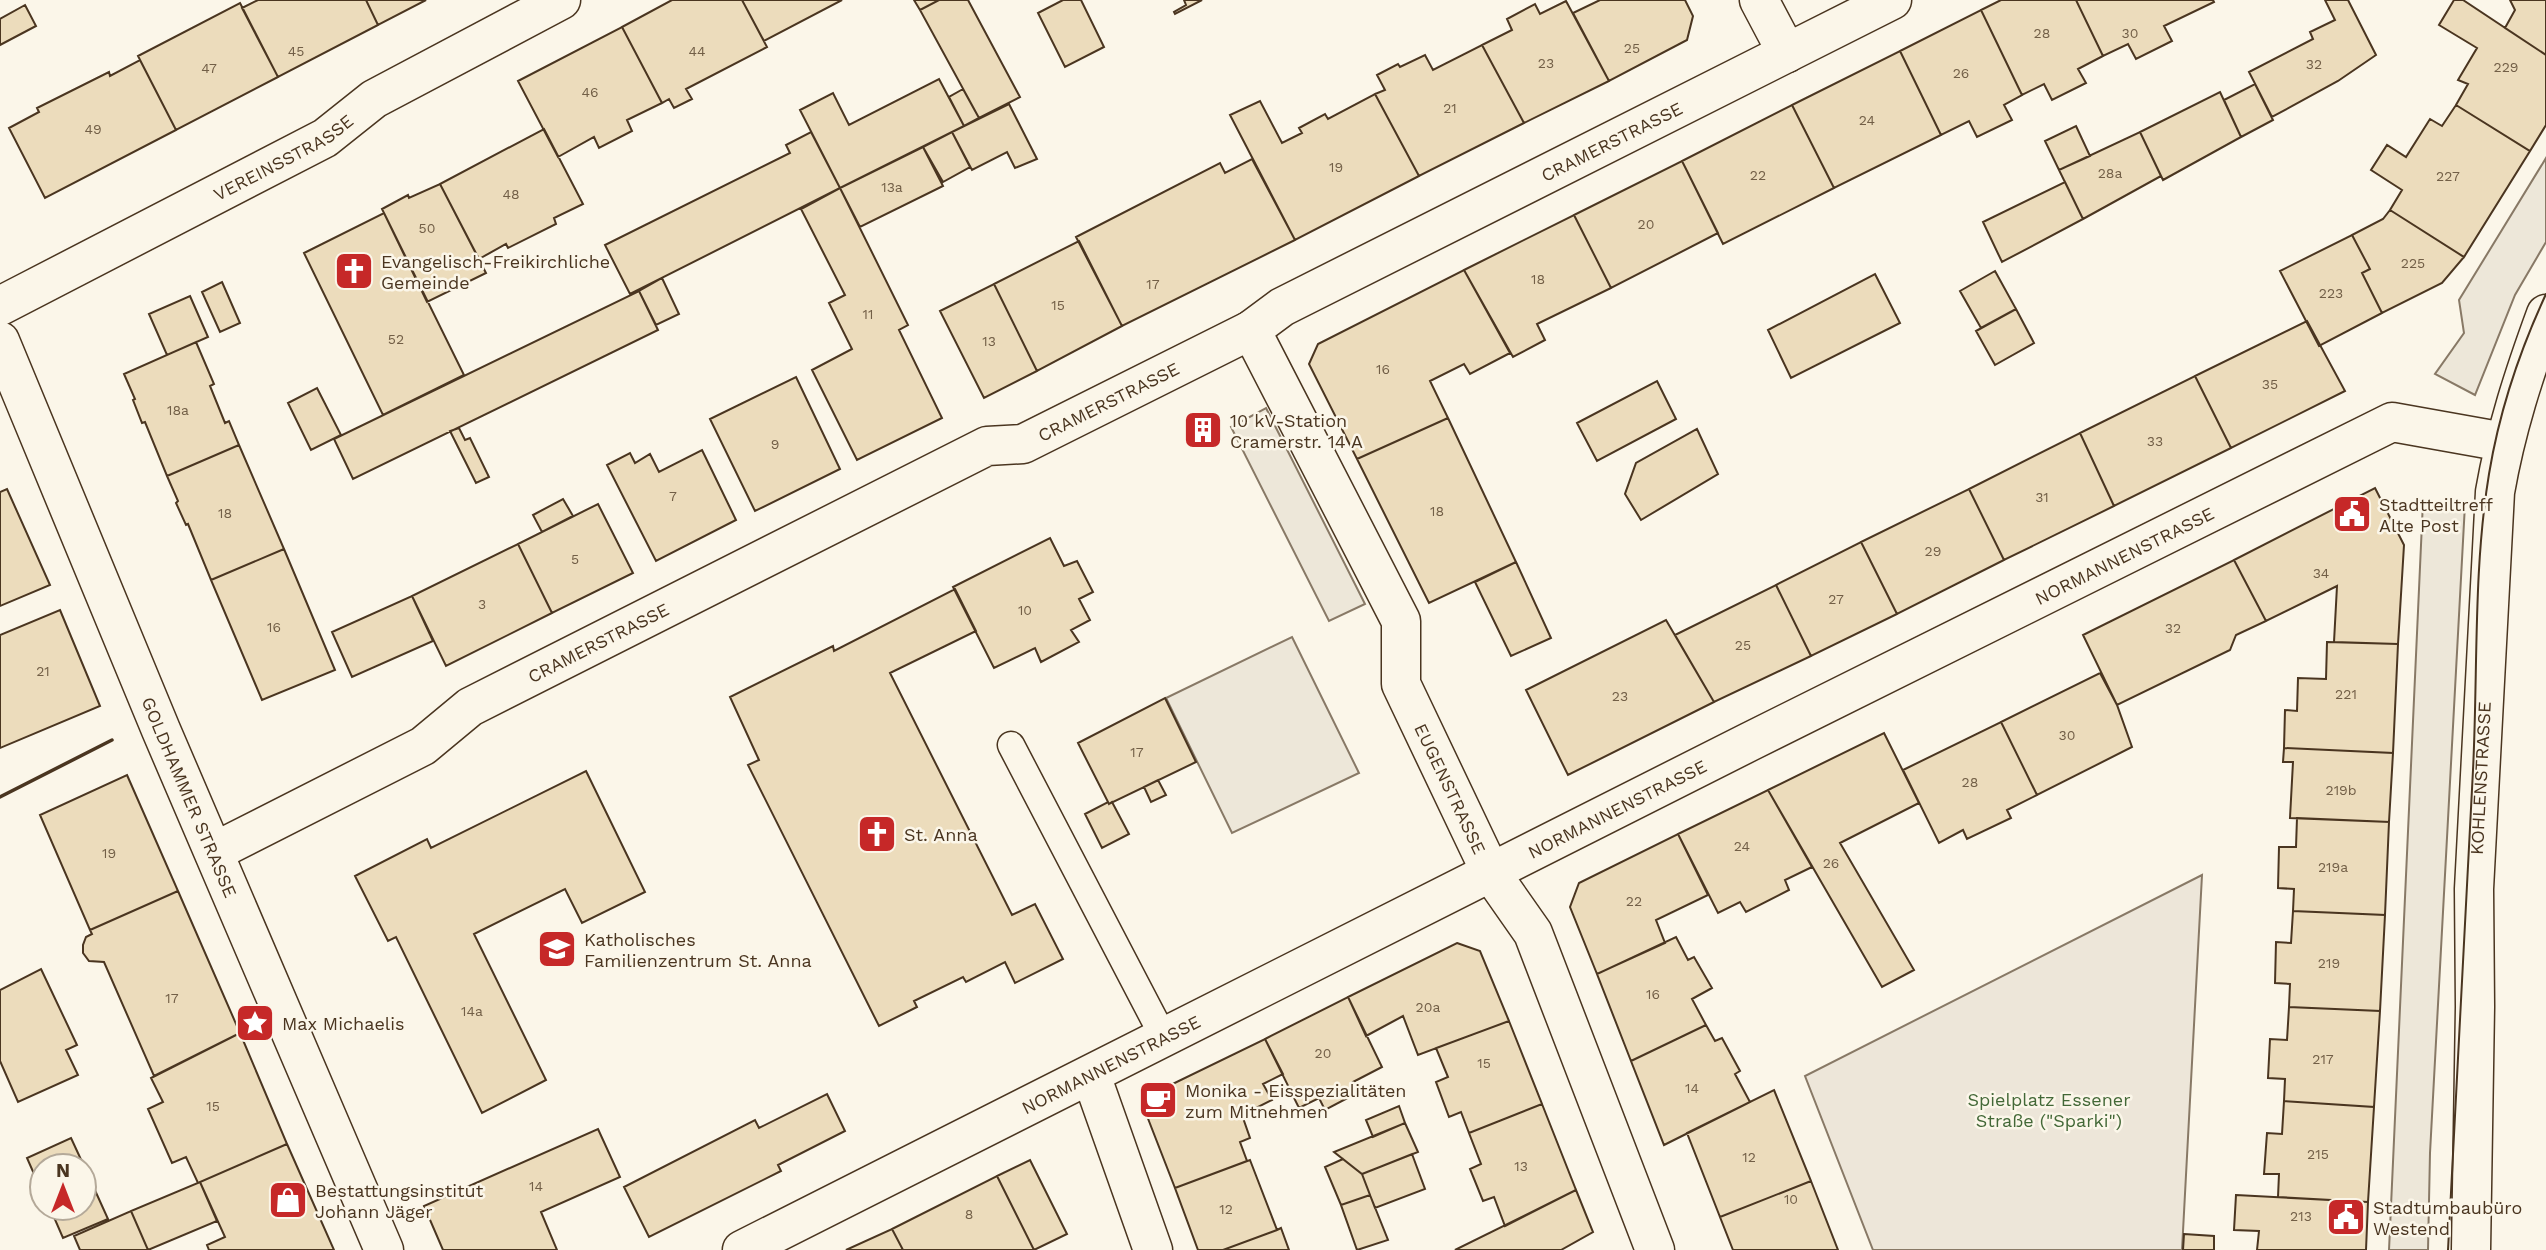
<svg xmlns="http://www.w3.org/2000/svg" width="2546" height="1250" font-family="'Work Sans',sans-serif">
	<style>
		.green { fill: #ede6d9; stroke: #887966; stroke-width: 2 }
		.parking { fill: #ede7d9; stroke: #887966; stroke-width: 2 }
		.building { fill: #ecdcbc; stroke: #4a3520; stroke-width: 2 }
		.lines { fill: none; stroke-linecap: round; stroke-linejoin: round }
		.service-casing { stroke: #4a3520; stroke-width: 29 }
		.minor-casing { stroke: #4a3520; stroke-width: 41 }
		.tertiary-casing { stroke: #4a3520; stroke-width: 41 }
		.service { stroke: #fbf6e9; stroke-width: 26 }
		.minor { stroke: #fbf6e9; stroke-width: 38 }
		.tertiary { stroke: #fbf6e9; stroke-width: 38 }
		.tram { stroke: #4a3520; stroke-width: 2 }
		.wall { stroke: #4a3520; stroke-width: 3.5 }
		.labels { text-anchor: middle; dominant-baseline: central; stroke-width: 5; stroke-linejoin: round; paint-order: stroke }
		.number-label { font-size: 14px; fill: #725f47 }
		.street-label { font-size: 18px; fill: #4a3520; stroke: #fbf6e9 }
		.poi-label { font-size: 18px; fill: #4a3520; stroke: #fbf6e9; text-anchor: start }
		.park-label { font-size: 18px; fill: #436837; stroke: #fbf6e9 }
	</style>
	<rect width="100%" height="100%" fill="#fbf6e9"/>
	<path class="green" d="M2202 875 2182 1250H1873L1805 1076Z"/>
	<path class="parking" d="M2546 158V242L2515 295 2475 395 2435 374 2464 333 2459 300Z
		M1266 408 1365 604 1329 621 1231 427Z
		M2423 501 2465 504 2430 1153 2428 1250H2389Z
		M1292 637 1359 773 1232 833 1166 698Z"/>
	<path class="building" d="M258 0H366L378 25 278 77 242 8Z
		M366 0H426L378 25Z
		M672 0H742L767 47 686 89 692 99 674 108 669 99 662 103 622 27Z
		M742 0H842L764 41Z
		M914 0H939L920 10Z
		M939 0H968L1020 97 979 118 920 10Z
		M1063 0H1081L1104 47 1065 67 1038 13Z
		M1184 0H1202L1175 14 1174 12 1186 5Z
		M1600 0H1685L1693 16 1687 40 1609 81 1573 13Z
		M2001 0H2076L2103 56 2078 69 2086 83 2052 100 2044 84 2022 95 1981 10Z
		M2076 0H2213L2214 2 2164 26 2172 41 2136 59 2128 44 2103 56Z
		M2325 0H2348L2376 55 2338 81 2272 117 2249 72 2313 39 2310 32 2335 20Z
		M2454 0H2463L2546 55V125L2530 151 2456 105 2468 84 2458 80 2477 48 2439 25Z
		M2510 0H2546V55L2505 28 2515 10Z
		M1566 1 1609 81 1524 123 1482 45 1512 30 1507 19 1535 4 1540 14Z
		M240 3 278 77 176 130 138 56Z
		M25 5 36 26 0 45V19Z
		M1981 10 2022 95 2004 105 2012 120 1977 137 1969 121 1941 135 1900 51Z
		M622 27 662 103 627 120 632 131 599 148 594 137 558 157 518 81Z
		M1482 45 1524 123 1419 176 1375 94 1385 90 1377 75 1398 64 1400 67 1425 55 1433 70Z
		M1900 51 1941 135 1834 188 1792 105Z
		M140 60 176 130 45 198 9 128 39 112 37 108 109 72 110 76Z
		M939 79 964 126 840 188 800 110 833 93 849 125Z
		M2255 84 2273 120 2241 137 2224 100Z
		M963 89 979 118 964 126 949 97Z
		M2220 92 2241 137 2163 180 2140 132Z
		M1375 94 1419 176 1295 240 1230 115 1260 101 1282 143 1302 133 1299 128 1325 114 1328 119Z
		M1009 104 1037 159 1015 168 1007 152 972 170 952 132Z
		M1792 105 1834 188 1723 244 1682 161Z
		M2456 105 2530 151 2464 257 2390 210 2402 190 2371 170 2387 145 2406 157 2430 119 2442 126Z
		M2076 126 2090 156 2059 170 2045 141Z
		M544 129 583 204 554 218 556 224 508 248 506 244 479 259 440 184Z
		M811 132 840 188 630 294 605 245 790 153 786 145Z
		M952 132 970 167 943 182 923 147Z
		M2140 132 2161 176 2083 219 2059 170Z
		M923 147 943 186 860 227 840 188Z
		M1252 159 1295 240 1122 326 1076 237 1220 163 1225 173Z
		M1682 161 1718 233 1611 288 1574 215Z
		M2065 182 2083 219 2002 262 1983 222Z
		M440 184 486 273 427 302 382 209 408 195 409 198Z
		M840 188 908 325 899 330 942 418 857 460 812 370 852 349 829 303 845 295 801 209Z
		M2390 210 2464 257 2442 283 2382 313 2362 273 2370 269 2352 235 2383 219Z
		M384 213 464 375 383 415 304 253Z
		M1574 215 1611 288 1537 324 1545 340 1513 357 1464 270Z
		M2352 235 2370 269 2362 273 2382 313 2319 346 2280 271Z
		M1079 241 1122 326 1037 371 994 284Z
		M1464 270 1510 353 1470 374 1464 364 1430 381 1448 418 1357 459 1309 364 1318 344Z
		M1995 271 2016 309 1981 328 1960 291Z
		M1875 274 1900 323 1791 378 1768 330Z
		M662 278 679 314 656 325 639 291Z
		M222 282 240 323 220 332 202 292Z
		M994 284 1037 371 984 398 940 311Z
		M639 291 658 330 353 479 334 439Z
		M190 296 208 337 167 355 149 314Z
		M2016 309 2034 343 1995 365 1976 331Z
		M2307 321 2345 391 2231 448 2195 376Z
		M196 342 214 384 210 386 225 423 229 421 239 445 167 476 145 422 142 423 133 400 135 399 124 374Z
		M2195 376 2231 448 2114 506 2080 433Z
		M796 377 840 469 755 511 710 419Z
		M1657 381 1676 419 1597 461 1577 423Z
		M317 388 341 435 311 450 288 403Z
		M1448 418 1516 562 1429 603 1357 459Z
		M1192 421 1217 428 1213 439 1189 432Z
		M459 428 465 440 470 438 489 477 476 483 450 431Z
		M1697 429 1718 474 1641 520 1625 494 1636 463Z
		M2080 433 2114 506 2004 560 1969 489Z
		M239 445 284 549 211 580 188 524 186 525 176 503 178 501 167 476Z
		M702 450 736 520 656 561 607 465 630 453 635 463 650 454 659 472Z
		M2375 488 2404 545 2398 644 2334 642 2337 586 2266 621 2234 560Z
		M7 489 50 585 0 606V492Z
		M1969 489 2004 560 1897 614 1861 542Z
		M563 499 573 516 542 532 533 515Z
		M598 504 633 573 552 613 518 544Z
		M1050 538 1064 566 1077 561 1093 592 1079 599 1090 620 1071 630 1079 642 1041 662 1035 648 994 668 953 587Z
		M1861 542 1897 614 1811 656 1776 585Z
		M518 544 552 613 446 666 412 596Z
		M284 549 335 670 262 700 211 580Z
		M2234 560 2266 621 2236 635 2230 650 2117 705 2083 635Z
		M1516 562 1551 638 1511 656 1475 582Z
		M1776 585 1811 656 1714 702 1675 635Z
		M955 589 976 631 890 673 1012 915 1035 904 1063 959 1015 983 1005 962 966 982 963 977 914 1001 917 1007 879 1026 748 765 759 760 730 697 833 646 834 651Z
		M412 596 433 641 352 677 332 632Z
		M60 610 100 706 0 748V635Z
		M1666 620 1714 702 1568 775 1526 690Z
		M2327 642 2398 644 2393 753 2284 748 2285 710 2297 711 2298 678 2326 679Z
		M2100 673 2117 705 2132 747 2037 795 2001 722Z
		M1165 698 1196 762 1109 804 1078 743Z
		M2001 722 2037 795 2007 810 2011 818 1967 839 1963 830 1939 843 1903 770Z
		M1884 733 1919 803 1840 843 1914 970 1882 987 1768 790Z
		M2284 748 2393 753 2389 822 2290 818 2293 762H2283Z
		M586 771 645 892 582 923 565 889 474 934 546 1080 482 1113 396 937 388 941 355 876 427 839 431 848Z
		M127 775 178 891 90 930 40 815Z
		M1158 780 1166 795 1151 802 1144 787Z
		M1768 790 1812 867 1785 880 1789 890 1746 912 1740 902 1718 913 1678 834Z
		M1108 802 1109 804 1112 802 1129 834 1102 848 1085 814Z
		M2297 818 2389 822 2385 915 2293 911 2294 889 2278 888 2279 847H2296Z
		M1678 834 1708 895 1656 920 1665 943 1597 974 1570 907 1579 883Z
		M178 891 240 1033 154 1076 104 962 89 961 83 953V945L86 937 92 934 90 930Z
		M2293 911 2385 915 2380 1011 2289 1007 2290 984 2275 983 2276 942 2291 943Z
		M1676 937 1688 960 1694 957 1712 988 1692 999 1706 1025 1631 1061 1597 974Z
		M1457 943 1480 951 1509 1021 1418 1055 1403 1016 1366 1036 1348 997Z
		M41 969 77 1045 66 1050 78 1075 18 1102 0 1061V990Z
		M1348 997 1382 1067 1353 1082 1359 1092 1325 1110 1319 1098 1299 1108 1265 1039Z
		M2289 1007 2380 1011 2374 1107 2284 1101 2285 1079 2268 1078 2270 1039 2287 1040Z
		M1509 1021 1542 1104 1469 1133 1461 1112 1449 1117 1436 1082 1448 1077 1436 1048Z
		M1706 1025 1715 1041 1722 1038 1740 1071 1735 1074 1750 1102 1664 1145 1631 1061Z
		M240 1033 287 1144 198 1183 186 1157 172 1163 148 1109 163 1102 151 1078Z
		M1265 1039 1283 1074 1263 1084 1272 1100 1242 1115 1250 1138 1240 1142 1247 1161 1175 1188 1147 1116 1154 1093Z
		M1774 1090 1811 1181 1720 1217 1687 1133Z
		M827 1094 845 1131 778 1165 781 1171 649 1237 624 1187 755 1120 759 1128Z
		M2284 1101 2374 1107 2368 1202 2278 1197 2279 1174H2264L2267 1133 2282 1134Z
		M1542 1104 1576 1190 1505 1226 1494 1197 1483 1201 1470 1169 1481 1164 1469 1133Z
		M1399 1106 1405 1123 1373 1137 1366 1120Z
		M1405 1123 1418 1152 1362 1174 1334 1152Z
		M598 1129 620 1177 541 1212 557 1250H443L424 1206Z
		M71 1138 84 1166H42V1192L27 1158Z
		M287 1144 334 1250H209L207 1245 225 1237 200 1182Z
		M1412 1154 1425 1189 1375 1208 1362 1174Z
		M1343 1159 1362 1174 1370 1195 1341 1205 1325 1167Z
		M1030 1160 1067 1234 1034 1250 997 1176Z
		M1250 1160 1277 1230 1223 1250H1198L1175 1188Z
		M84 1166 108 1219 63 1238 50 1208H84Z
		M997 1176 1034 1250H903L892 1229Z
		M1811 1181 1838 1250H1733L1720 1217Z
		M200 1182 217 1221 148 1250 131 1211Z
		M1576 1190 1593 1232 1561 1250H1455Z
		M1370 1195 1388 1240 1357 1250 1341 1205Z
		M2236 1195 2368 1202 2366 1250H2257L2259 1231 2234 1230Z
		M131 1211 148 1250H80L74 1236Z
		M1281 1228 1289 1250H1223L1277 1230Z
		M892 1229 903 1250H846Z
		M2184 1234 2214 1236V1250H2183Z"/>
	<g class="lines">
		<g class="service-casing">
			<path id="service" d="M1011 745 1164 1038"/>
		</g>
		<g class="minor-casing">
			<g id="minor">
				<path d="M1759 0 1787 53"/>
				<path id="s1" d="M0 306 325 138 374 99 561 0"/>
				<path id="s2" d="M1251 330 1401 621V684L1491 873 1533 933 1655 1250"/>
				<path id="s3" d="M0 341 161 730 384 1250"/>
				<path id="s4" d="M214 852 423 746 470 707 987 446 1023 444 1251 330 1282 307 1892 0"/>
				<path d="M1091 1075 1153 1250"/>
				<path id="s5" d="M742 1250 1749 742 2392 422 2504 442"/>
			</g>
		</g>
		<g class="tertiary-casing">
			<g id="tertiary">
				<path id="s6" d="M2471 1250 2475 1007 2474 889 2495 492C2506 429 2524 374 2546 314"/>
			</g>
		</g>
		<use href="#service" class="service"/>
		<use href="#minor" class="minor"/>
		<use href="#tertiary" class="tertiary"/>
		<path class="tram" d="M2448 1250C2456 1090 2465 930 2473 770 2478 672 2473 571 2489 474 2499 413 2520 350 2546 294"/>
		<path class="wall" d="M0 797 112 740"/>
	</g>
	<defs>
		<g id="church-square" transform="scale(2.0125)"><rect x="-9" y="-9" width="18" height="18" rx="4" fill="#c62828" stroke="#fbf6e9"/><path d="M-1.2-6h2.4v3.5h3.3v2.4h-3.3V6h-2.4V-.1h-3.3v-2.4h3.3Z" fill="#fff"/></g>
		<g id="building-square" transform="scale(2.0125)"><rect x="-9" y="-9" width="18" height="18" rx="4" fill="#c62828" stroke="#fbf6e9"/><path d="M-4-6H4V6H1V3H-1V6H-4ZM-2.5-4.3h1.7v1.8h-1.7ZM.8-4.3h1.7v1.8H.8ZM-2.5-1h1.7V.8h-1.7ZM.8-1h1.7V.8H.8Z" fill="#fff"/></g>
		<g id="civic-square" transform="scale(2.0125)"><rect x="-9" y="-9" width="18" height="18" rx="4" fill="#c62828" stroke="#fbf6e9"/><path d="M-.6-6.5H3V-4.5H.6V-3L4-1V1h2V6H-6V1h2V-1L-.6-3ZM-1.2 2.5V6h2.4V2.5Z" fill="#fff"/></g>
		<g id="school-square" transform="scale(2.0125)"><rect x="-9" y="-9" width="18" height="18" rx="4" fill="#c62828" stroke="#fbf6e9"/><path d="M0-5L7-2L0 1L-7-2ZM-4 1L0 2.5L4 1V4Q0 6-4 4Z" fill="#fff"/></g>
		<g id="sight-square" transform="scale(2.0125)"><rect x="-9" y="-9" width="18" height="18" rx="4" fill="#c62828" stroke="#fbf6e9"/><path d="M0-6L1.8-2.2L6-1.7L2.9 1.2L3.7 5.4L0 3.3L-3.7 5.4L-2.9 1.2L-6-1.7L-1.8-2.2Z" fill="#fff"/></g>
		<g id="cafe-square" transform="scale(2.0125)"><rect x="-9" y="-9" width="18" height="18" rx="4" fill="#c62828" stroke="#fbf6e9"/><path d="M-5.5-4.5H6V0H3Q3 3.5 0 3.5H-2.5Q-5.5 3.5-5.5 0ZM3-3.2v2h1.7v-2ZM-6 4.5H4V6H-6Z" fill="#fff"/></g>
		<g id="shop-square" transform="scale(2.0125)"><rect x="-9" y="-9" width="18" height="18" rx="4" fill="#c62828" stroke="#fbf6e9"/><path d="M-5-2.5h2.3a2.7 3.5 0 0 1 5.4 0H5L5.5 6h-11ZM-1.5-2.5h3a1.5 2.3 0 0 0-3 0Z" fill="#fff"/></g>
	</defs>
	<g fill-rule="evenodd">
		<use href="#church-square" x="354" y="271"/>
		<use href="#building-square" x="1203" y="430"/>
		<use href="#civic-square" x="2352" y="514"/>
		<use href="#church-square" x="877" y="834"/>
		<use href="#school-square" x="557" y="949"/>
		<use href="#sight-square" x="255" y="1023"/>
		<use href="#cafe-square" x="1158" y="1100"/>
		<use href="#shop-square" x="288" y="1200"/>
		<use href="#civic-square" x="2346" y="1217"/>
	</g>
	<g class="labels">
		<g class="number-label">
			<text x="2042" y="33">28</text>
			<text x="2130" y="33">30</text>
			<text x="1632" y="48">25</text>
			<text x="296" y="51">45</text>
			<text x="697" y="51">44</text>
			<text x="1546" y="63">23</text>
			<text x="2314" y="64">32</text>
			<text x="2506" y="67">229</text>
			<text x="209" y="68">47</text>
			<text x="1961" y="73">26</text>
			<text x="590" y="92">46</text>
			<text x="1450" y="108">21</text>
			<text x="1867" y="120">24</text>
			<text x="93" y="129">49</text>
			<text x="1336" y="167">19</text>
			<text x="2110" y="173">28a</text>
			<text x="1758" y="175">22</text>
			<text x="2448" y="176">227</text>
			<text x="892" y="187">13a</text>
			<text x="511" y="194">48</text>
			<text x="1646" y="224">20</text>
			<text x="427" y="228">50</text>
			<text x="2413" y="263">225</text>
			<text x="1538" y="279">18</text>
			<text x="1153" y="284">17</text>
			<text x="2331" y="293">223</text>
			<text x="1058" y="305">15</text>
			<text x="868" y="314">11</text>
			<text x="396" y="339">52</text>
			<text x="989" y="341">13</text>
			<text x="1383" y="369">16</text>
			<text x="2270" y="384">35</text>
			<text x="178" y="410">18a</text>
			<text x="2155" y="441">33</text>
			<text x="775" y="444">9</text>
			<text x="673" y="496">7</text>
			<text x="2042" y="497">31</text>
			<text x="1437" y="511">18</text>
			<text x="225" y="513">18</text>
			<text x="1933" y="551">29</text>
			<text x="575" y="559">5</text>
			<text x="2321" y="573">34</text>
			<text x="1836" y="599">27</text>
			<text x="482" y="604">3</text>
			<text x="1025" y="610">10</text>
			<text x="274" y="627">16</text>
			<text x="2173" y="628">32</text>
			<text x="1743" y="645">25</text>
			<text x="43" y="671">21</text>
			<text x="2346" y="694">221</text>
			<text x="1620" y="696">23</text>
			<text x="2067" y="735">30</text>
			<text x="1137" y="752">17</text>
			<text x="1970" y="782">28</text>
			<text x="2341" y="790">219b</text>
			<text x="1742" y="846">24</text>
			<text x="109" y="853">19</text>
			<text x="1831" y="863">26</text>
			<text x="2333" y="867">219a</text>
			<text x="1634" y="901">22</text>
			<text x="2329" y="963">219</text>
			<text x="1653" y="994">16</text>
			<text x="172" y="998">17</text>
			<text x="1428" y="1007">20a</text>
			<text x="472" y="1011">14a</text>
			<text x="1323" y="1053">20</text>
			<text x="2323" y="1059">217</text>
			<text x="1484" y="1063">15</text>
			<text x="1692" y="1088">14</text>
			<text x="213" y="1106">15</text>
			<text x="2318" y="1154">215</text>
			<text x="1749" y="1157">12</text>
			<text x="1521" y="1166">13</text>
			<text x="536" y="1186">14</text>
			<text x="1791" y="1199">10</text>
			<text x="1226" y="1209">12</text>
			<text x="969" y="1214">8</text>
			<text x="2301" y="1216">213</text>
		</g>
		<g class="street-label">
			<text stroke="none"><textPath href="#s4" startOffset="1573">CRAMERSTRASSE</textPath></text>
			<text stroke="none"><textPath href="#s1" startOffset="320">VEREINSSTRASSE</textPath></text>
			<text stroke="none"><textPath href="#s4" startOffset="1006">CRAMERSTRASSE</textPath></text>
			<text stroke="none"><textPath href="#s5" startOffset="1547">NORMANNENSTRASSE</textPath></text>
			<text stroke="none"><textPath href="#s4" startOffset="439">CRAMERSTRASSE</textPath></text>
			<text stroke="none"><textPath href="#s6" startOffset="472">KOHLENSTRASSE</textPath></text>
			<text stroke="none"><textPath href="#s2" startOffset="506">EUGENSTRASSE</textPath></text>
			<text stroke="none"><textPath href="#s3" startOffset="494">GOLDHAMMER STRASSE</textPath></text>
			<text stroke="none"><textPath href="#s5" startOffset="980">NORMANNENSTRASSE</textPath></text>
			<text stroke="none"><textPath href="#s5" startOffset="413">NORMANNENSTRASSE</textPath></text>
		</g>
		<g class="poi-label">
			<text x="381" y="261">Evangelisch-Freikirchliche<tspan x="381" dy="21">Gemeinde</tspan></text>
			<text x="1230" y="420">10 kV-Station<tspan x="1230" dy="21">Cramerstr. 14 A</tspan></text>
			<text x="2379" y="504">Stadtteiltreff<tspan x="2379" dy="21">Alte Post</tspan></text>
			<text x="904" y="834">St. Anna</text>
			<text x="584" y="939">Katholisches<tspan x="584" dy="21">Familienzentrum St. Anna</tspan></text>
			<text x="282" y="1023">Max Michaelis</text>
			<text x="1185" y="1090">Monika - Eisspezialitäten<tspan x="1185" dy="21">zum Mitnehmen</tspan></text>
			<text x="315" y="1190">Bestattungsinstitut<tspan x="315" dy="21">Johann Jäger</tspan></text>
			<text x="2373" y="1207">Stadtumbaubüro<tspan x="2373" dy="21">Westend</tspan></text>
		</g>
		<g class="park-label">
			<text x="2049" y="1099">Spielplatz Essener<tspan x="2049" dy="21">Straße ("Sparki")</tspan></text>
		</g>
	</g>
	<g transform="translate(63 1187)"><circle r="33" fill="#fbf6e9" stroke="#b4a999" stroke-width="2"/>
	<path d="M0-5L12 26L0 18L-12 26Z" fill="#c62828"/>
	<text y="-10" font-size="19" font-weight="bold" text-anchor="middle" fill="#4a3520">N</text>
	</g>
</svg>
